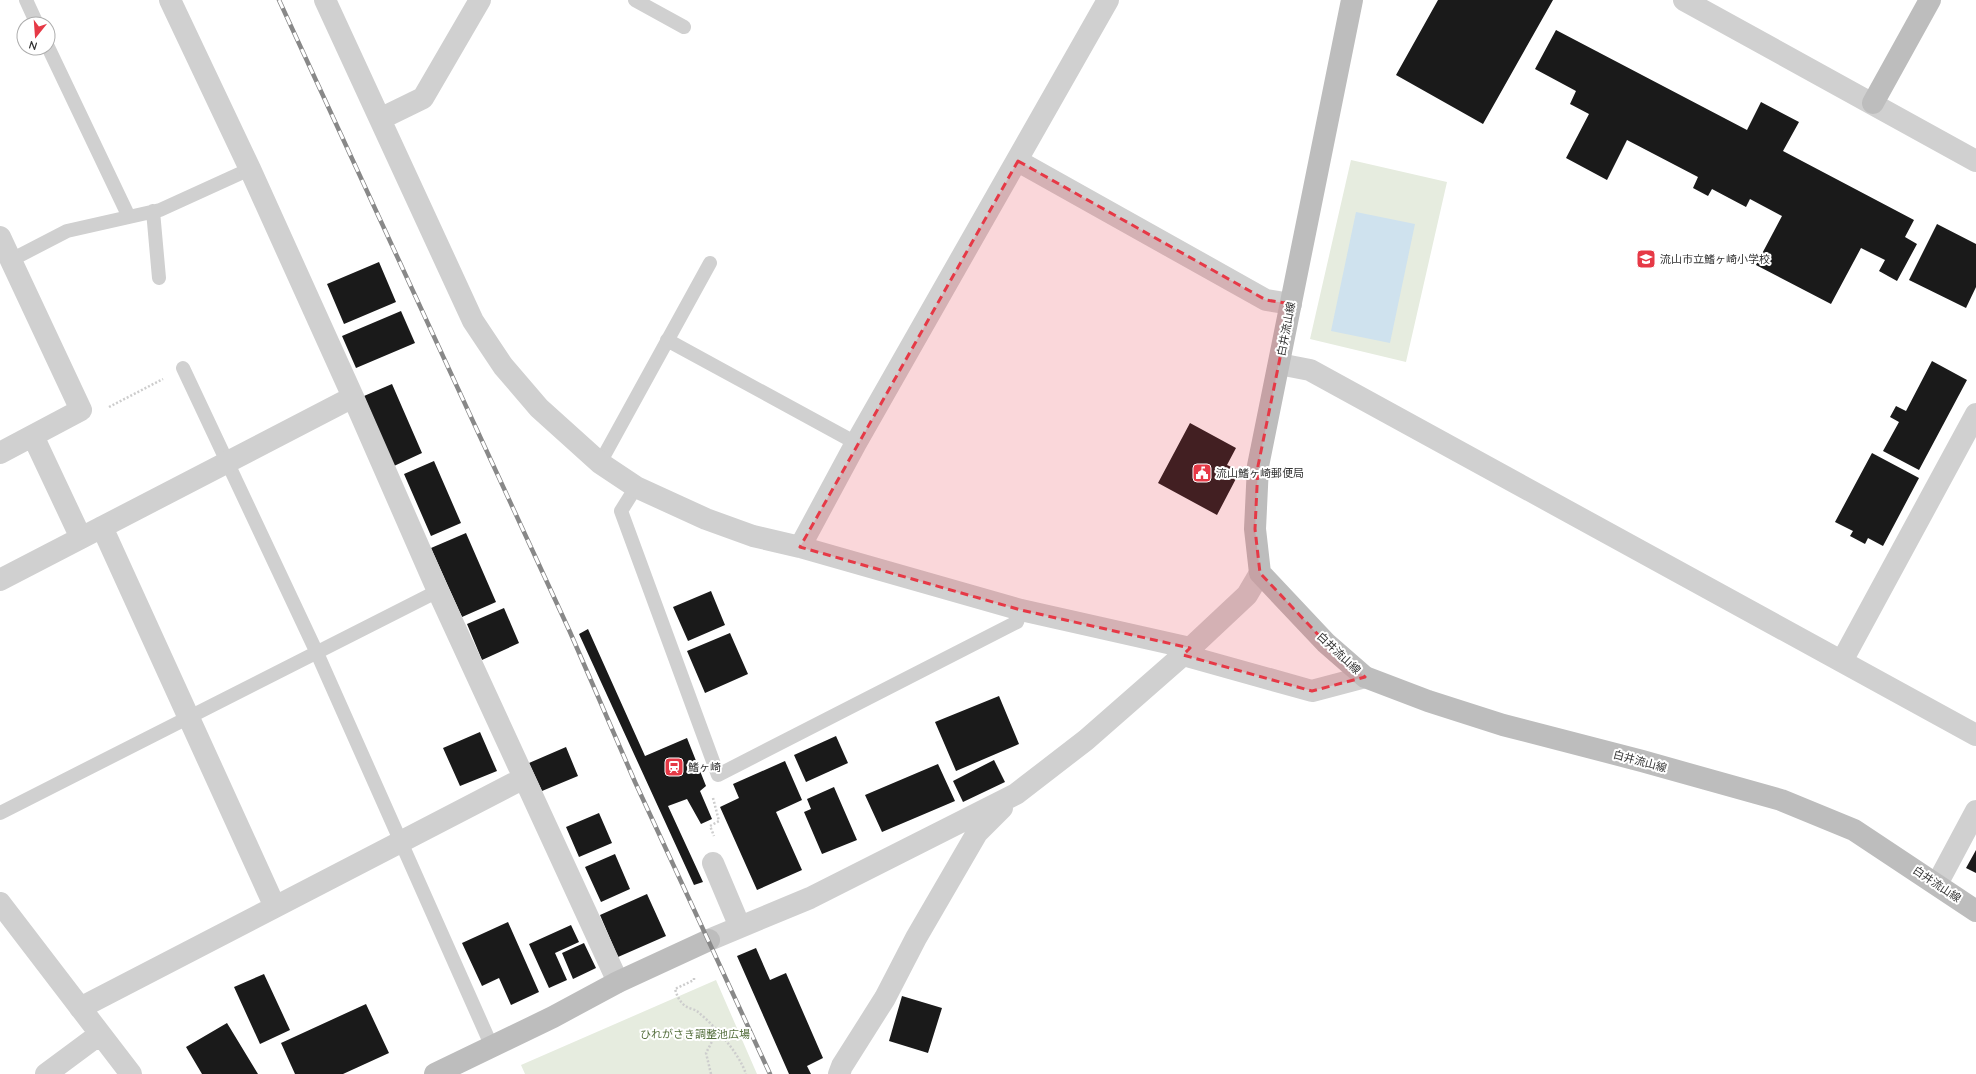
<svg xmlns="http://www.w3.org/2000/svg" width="1976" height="1074" font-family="Quicksand,'Noto Sans JP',sans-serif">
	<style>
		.green { fill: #e6ecdf }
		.water { fill: #cfe2ee }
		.building { fill: #1a1a1a }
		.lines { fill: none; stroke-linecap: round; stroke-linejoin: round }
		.path { stroke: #cdcdcd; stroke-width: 2.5; stroke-dasharray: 2 2; stroke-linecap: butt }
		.lane { stroke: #d0d0d0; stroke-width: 14 }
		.street { stroke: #d0d0d0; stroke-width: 22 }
		.secondary { stroke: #bdbdbd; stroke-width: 22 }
		.rail-casing { stroke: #888; stroke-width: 4.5 }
		.rail { stroke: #fff; stroke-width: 3; stroke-dasharray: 9; stroke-linecap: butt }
		.marked { fill: #e63946; fill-opacity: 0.2; stroke: #e63946; stroke-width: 3; stroke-dasharray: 8 5; stroke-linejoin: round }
		.labels { text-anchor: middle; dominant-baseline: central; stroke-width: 4; stroke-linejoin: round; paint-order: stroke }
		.poi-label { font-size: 11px; fill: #333; stroke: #fff; text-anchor: start }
		.street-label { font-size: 11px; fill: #333; stroke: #fff }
		.park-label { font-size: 11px; fill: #56703f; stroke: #fff }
	</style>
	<rect width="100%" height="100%" fill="#fff"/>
	<path class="green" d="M1351 160 1447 182 1406 362 1310 339Z
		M716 980 757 1074H525L521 1065Z"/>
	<path class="water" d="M1356 212 1415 224 1390 343 1331 331Z"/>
	<path class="building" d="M1438 0H1553L1483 124 1396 75Z
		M1556 30 1747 130 1761 102 1799 122 1783 151 1914 220 1905 237 1917 244 1897 281 1879 271 1885 260 1861 248 1831 304 1756 265 1782 216 1750 199 1746 207 1712 189 1708 196 1693 188 1698 177 1627 140 1607 180 1566 158 1589 114 1570 104 1576 91 1535 69Z
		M1937 224 1976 244V287L1966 308 1909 280Z
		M379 262 396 302 344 324 327 284Z
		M401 311 415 343 356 368 342 336Z
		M1932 361 1967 380 1919 470 1883 451 1899 422 1890 417 1896 406 1906 411Z
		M392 384 422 453 394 466 364 396Z
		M1190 423 1236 448 1227 465 1240 471 1217 515 1158 483Z
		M1872 453 1919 478 1883 546 1868 538 1865 544 1850 536 1853 531 1835 522Z
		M434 461 461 523 431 536 404 474Z
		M466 533 496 602 462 617 431 548Z
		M711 591 725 625 688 641 673 607Z
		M504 608 519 643 482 660 467 624Z
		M588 629 645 756 687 738 706 786 700 791 712 819 701 824 687 799 668 806 703 882 694 885 579 634Z
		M730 633 748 674 705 693 687 651Z
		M999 696 1019 744 956 771 935 722Z
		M480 732 497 771 460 786 443 748Z
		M836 736 848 763 806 782 794 755Z
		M566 747 578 776 542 791 529 763Z
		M994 760 1005 782 963 802 953 781Z
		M785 761 802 800 776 812 802 870 757 890 720 807 739 798 733 784Z
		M938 764 955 801 882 832 865 795Z
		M834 787 857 840 822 854 804 812 811 809 807 799Z
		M599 813 612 843 579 857 566 827Z
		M1976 850V873L1966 868Z
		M615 854 630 889 601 902 585 867Z
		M647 894 666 936 618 957 600 915Z
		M508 922 539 992 511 1005 499 978 482 986 462 943Z
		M571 925 579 942 555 953 567 980 549 988 529 944Z
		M584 943 596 968 573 979 562 953Z
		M756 948 770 980 786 973 823 1058 807 1066 811 1074H789L737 956Z
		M264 974 290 1030 260 1044 234 987Z
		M902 996 942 1008 928 1053 889 1041Z
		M366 1004 389 1053 343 1074H295L281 1043Z
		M227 1023 258 1074H202L186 1047Z"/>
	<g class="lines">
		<path class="path" d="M109 407 163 379
			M713 798 719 821 710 826 714 836
			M694 978V980L675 989C677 996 680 1003 687 1007 690 1009 695 1009 698 1012 715 1026 739 1053 746 1074
			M711 1074 706 1053 717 1032"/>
		<path class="lane" d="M26 0 37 24
			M635 0 684 27
			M48 47 129 217
			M153 211 159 278
			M11 260 67 231 160 210 250 169
			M667 340 856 443
			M183 368 317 653 492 1047
			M600 463 710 263
			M636 487 621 511 718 775 1017 622 1021 610
			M0 813 438 591"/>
		<path class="street" d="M170 0 250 169 353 397 438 591 618 982
			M325 0 473 321 503 366 539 408 600 463 636 487 706 519 753 536 800 547 1021 610 1190 648
			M1684 0 1976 161
			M380 119 423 98 480 0
			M1018 161 1266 300 1291 304
			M0 237 81 410 0 453
			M1279 364 1310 370 1976 735
			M33 436 81 538
			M102 527 275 907
			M800 547 856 443 1108 0
			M0 580 353 397
			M1183 655 1312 691 1365 677
			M1842 661 1976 414
			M713 863 740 927
			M1937 884 1976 811
			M0 903 131 1074
			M709 940 810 898 1016 794 1086 740 1183 655 1247 595 1260 573
			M80 1008 524 778
			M46 1074 100 1034
			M839 1074 842 1066 885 998 916 938 977 833 1002 808"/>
		<path class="secondary" d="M1352 0 1258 466 1255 529 1260 573 1326 643 1365 677 1428 701 1503 725 1642 761 1781 800 1854 830 1976 911
			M1873 103 1930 0
			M435 1074 553 1017 618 982 709 940"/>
		<g class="rail-casing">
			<path id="rail" d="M279 0 570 632 635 782 770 1074"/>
		</g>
		<use href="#rail" class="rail"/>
	</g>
	<path class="marked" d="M1018 161 1266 300 1291 304 1258 466 1255 529 1260 573 1326 643 1365 677 1312 691 1183 655 1190 648 1021 610 800 547Z"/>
	<defs>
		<g id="school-square" transform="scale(1)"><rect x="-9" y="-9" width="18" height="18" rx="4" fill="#e63946" stroke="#fff"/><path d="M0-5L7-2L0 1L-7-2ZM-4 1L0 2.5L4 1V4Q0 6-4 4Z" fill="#fff"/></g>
		<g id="civic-square" transform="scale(1)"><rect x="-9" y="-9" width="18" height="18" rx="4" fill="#e63946" stroke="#fff"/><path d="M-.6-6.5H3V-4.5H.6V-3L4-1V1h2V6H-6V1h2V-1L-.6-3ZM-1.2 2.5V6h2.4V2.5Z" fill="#fff"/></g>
		<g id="station-square" transform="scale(1)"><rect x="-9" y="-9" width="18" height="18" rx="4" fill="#e63946" stroke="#fff"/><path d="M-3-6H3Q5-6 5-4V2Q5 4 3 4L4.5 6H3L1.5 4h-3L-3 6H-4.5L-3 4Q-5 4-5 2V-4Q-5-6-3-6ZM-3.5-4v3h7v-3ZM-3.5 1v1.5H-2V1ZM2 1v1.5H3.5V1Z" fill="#fff"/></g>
	</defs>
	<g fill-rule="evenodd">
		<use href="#school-square" x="1646" y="259"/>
		<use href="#civic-square" x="1202" y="473"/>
		<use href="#station-square" x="674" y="767"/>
	</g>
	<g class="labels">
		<g class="poi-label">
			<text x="1660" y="259">流山市立鰭ヶ崎小学校</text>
			<text x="1216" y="473">流山鰭ヶ崎郵便局</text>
			<text x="688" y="767">鰭ヶ崎</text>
		</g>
		<g class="street-label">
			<text transform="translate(1286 329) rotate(-79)">白井流山線</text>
			<text transform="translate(1339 653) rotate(43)">白井流山線</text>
			<text transform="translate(1640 761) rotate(15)">白井流山線</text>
			<text transform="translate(1937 884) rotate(34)">白井流山線</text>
		</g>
		<g class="park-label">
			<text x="695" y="1034">ひれがさき調整池広場</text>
		</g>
	</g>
	<g transform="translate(36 36) rotate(197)"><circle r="19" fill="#ffffff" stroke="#adadad"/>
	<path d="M0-3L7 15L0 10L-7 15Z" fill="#e63946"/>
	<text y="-6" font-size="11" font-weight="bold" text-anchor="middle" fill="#333333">N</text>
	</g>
</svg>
